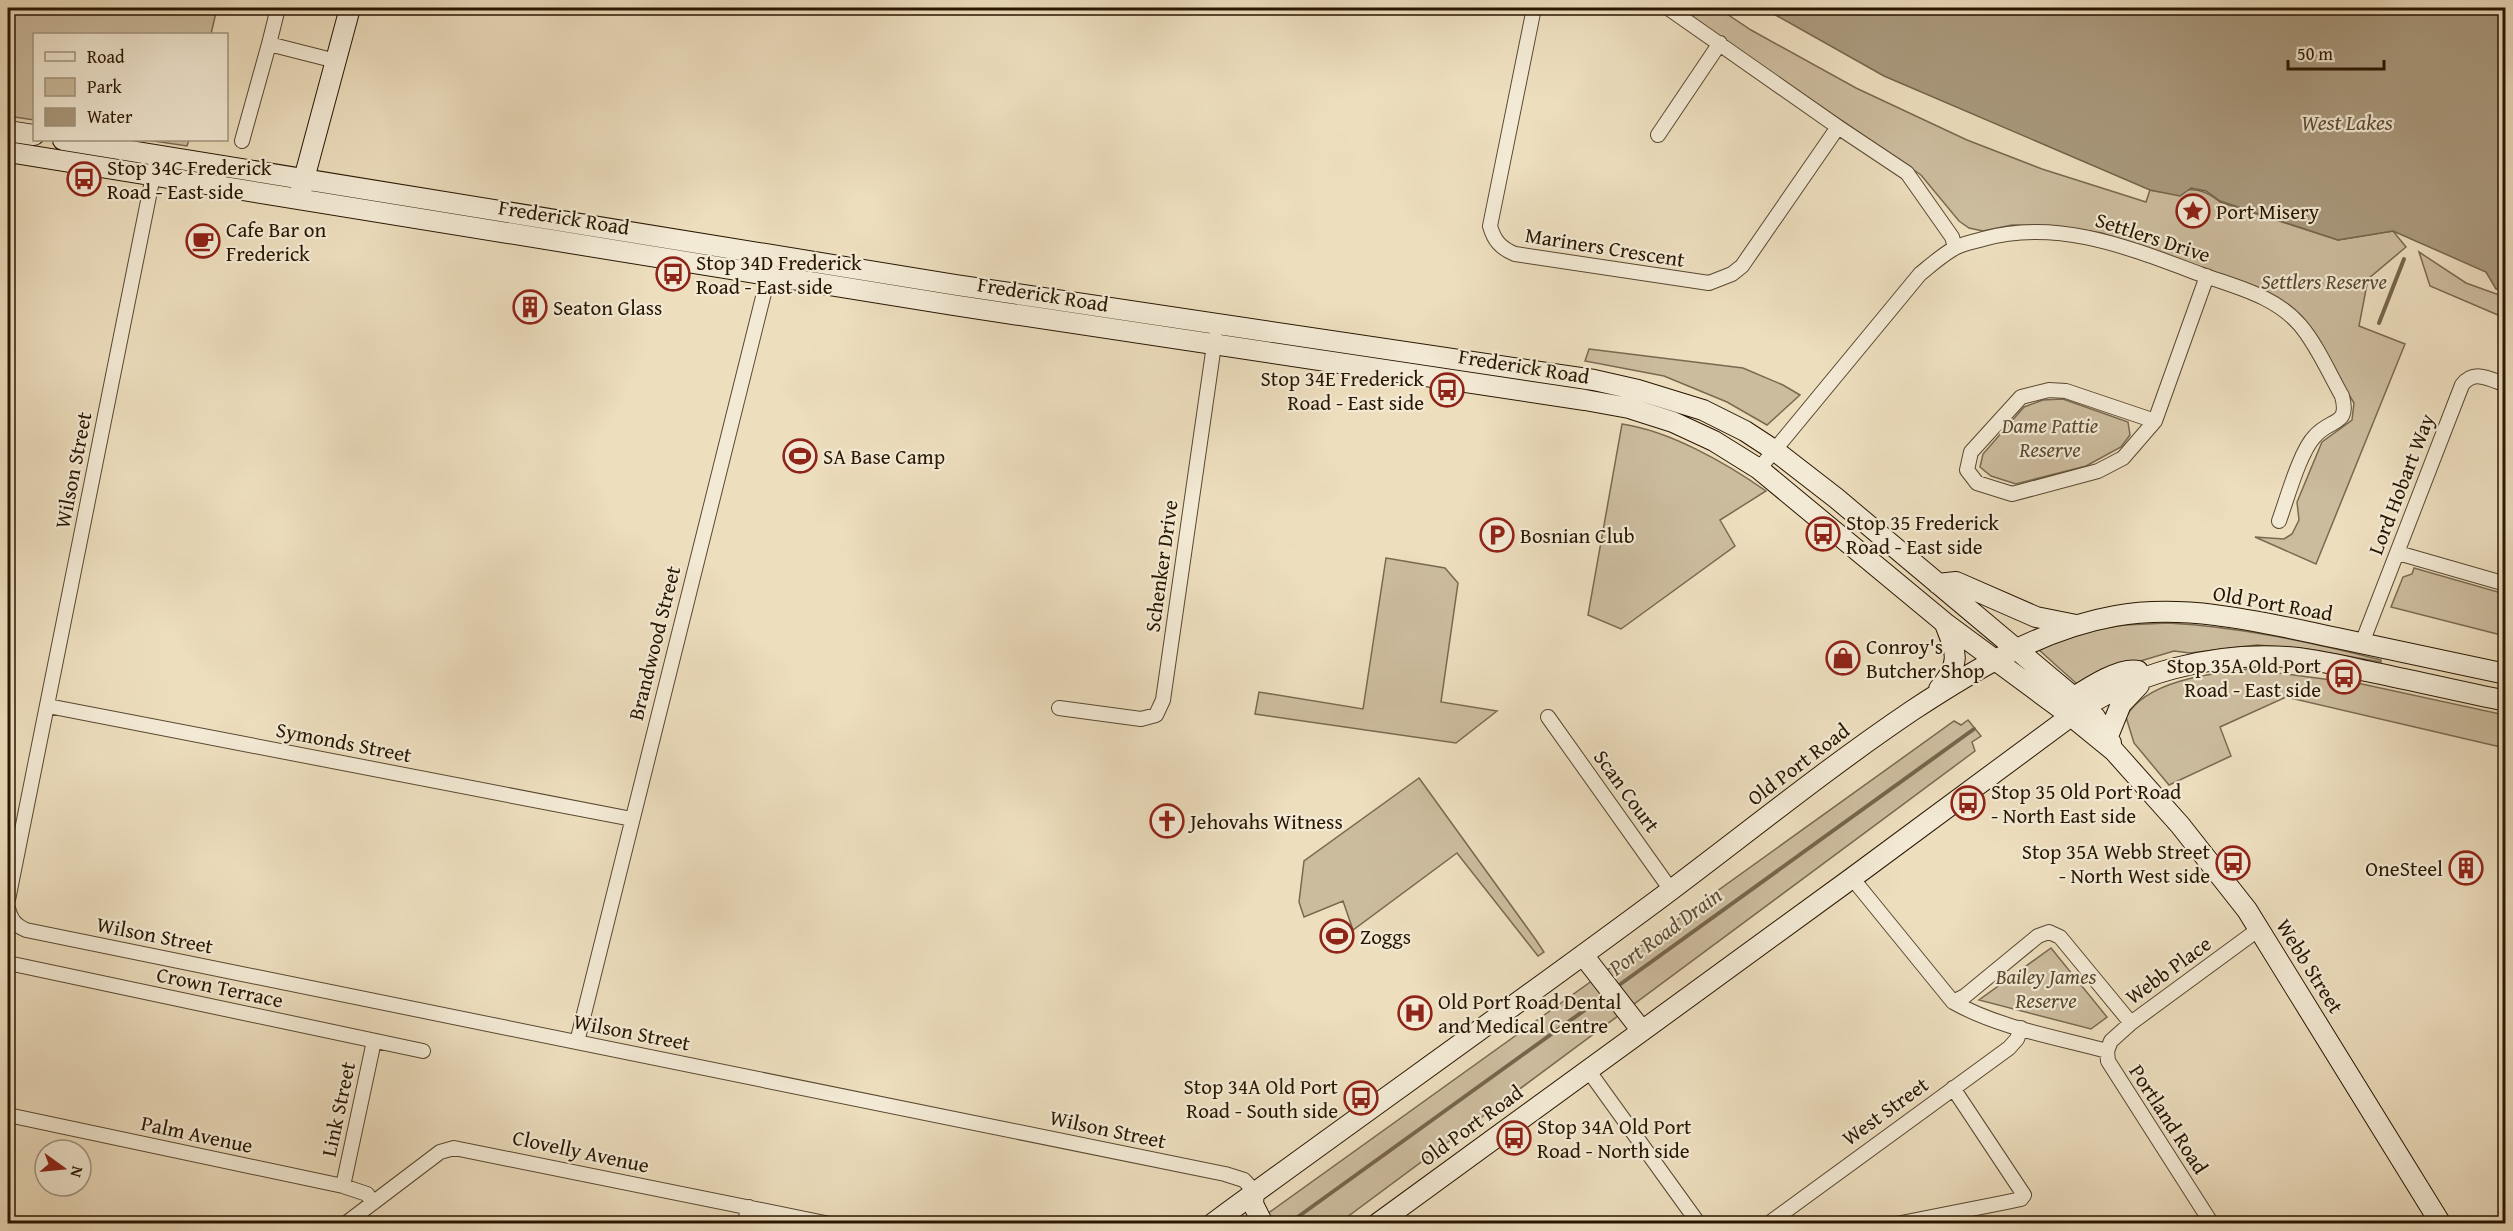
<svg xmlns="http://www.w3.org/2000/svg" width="2513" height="1231" font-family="'Gentium Book Plus',serif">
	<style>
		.green { fill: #ccbc9e; stroke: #7a6950; stroke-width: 1.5 }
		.water { fill: #aa9a7e; stroke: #76654c; stroke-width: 1.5 }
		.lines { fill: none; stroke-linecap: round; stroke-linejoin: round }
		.stream { stroke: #76654c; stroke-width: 4 }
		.street-casing { stroke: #594830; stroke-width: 16 }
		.secondary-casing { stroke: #281601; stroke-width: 22 }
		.street { stroke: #f3ead5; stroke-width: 14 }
		.secondary { stroke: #f3ead5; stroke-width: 20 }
		.labels { text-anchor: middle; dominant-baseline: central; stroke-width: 4.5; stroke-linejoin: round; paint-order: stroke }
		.poi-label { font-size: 21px; fill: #281601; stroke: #f3ead5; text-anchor: start }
		.street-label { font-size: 21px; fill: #281601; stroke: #f3ead5 }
		.park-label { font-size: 21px; font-style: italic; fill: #594830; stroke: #f3ead5 }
		.water-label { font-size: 22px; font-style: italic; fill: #5c4b33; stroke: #f3ead5 }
	</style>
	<rect width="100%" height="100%" fill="#eddebe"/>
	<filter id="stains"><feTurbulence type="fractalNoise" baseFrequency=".00333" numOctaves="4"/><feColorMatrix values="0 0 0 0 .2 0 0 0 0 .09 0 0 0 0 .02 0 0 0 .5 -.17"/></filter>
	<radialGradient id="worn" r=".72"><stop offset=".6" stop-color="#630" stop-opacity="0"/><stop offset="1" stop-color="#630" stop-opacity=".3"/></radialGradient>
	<path class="green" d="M8 8H217L211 34H34V120L8 116Z
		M1678 8H1718L1751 30 1856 88 1967 140 2042 169 2146 202 2150 190C2181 198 2190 178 2220 202L2338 240 2393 231 2406 247 2368 279 2359 326 2405 344 2316 564 2255 537 2284 539 2292 534 2299 520 2297 502 2322 442 2352 420 2354 403 2309 328 2293 310 2260 288 2102 233 2055 226 2012 225 1983 231 1969 228 1959 221 1921 175Z
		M147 140H189L187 146Z
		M2419 252 2466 283 2505 297V318L2430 286Z
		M1589 349 1743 368 1783 385 1800 395 1767 425 1727 402 1664 376 1585 361Z
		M2063 399 2128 422 2130 435 2121 447 2086 466 2016 484 1991 476 1980 467 1983 454 2024 407 2043 400Z
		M1622 424C1670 431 1726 463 1766 491L1720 520 1735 546 1621 629 1588 615Z
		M1386 558 1445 568 1458 583 1441 702 1497 711 1456 743 1255 714 1259 692 1363 709Z
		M2414 568 2505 594V636L2391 607 2403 577 2412 574Z
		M2168 623C2241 627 2311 642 2381 660V662L2307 649 2257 645 2190 653 2174 651 2137 662 2078 685 2037 648 2098 629 2124 625Z
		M2248 669 2362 684 2505 715V748L2286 697 2220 727 2231 756 2169 785 2134 743 2126 717C2145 681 2212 673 2248 669Z
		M1968 720 1981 736 1972 742 1975 751 1339 1223 1253 1224 1954 721 1961 725Z
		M1419 778 1536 940 1544 952 1538 956 1457 853 1353 930 1343 901 1304 917 1299 902 1304 861Z
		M2051 948 2107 1017 2091 1029 1979 1000Z"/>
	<path class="water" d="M1763 8H2505V291L2496 289 2486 272 2393 231 2338 240 2220 201 2206 191 2191 188 2180 196 2150 190 1884 76Z"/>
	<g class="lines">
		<path class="stream" d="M2379 323 2404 259
			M1615 988 1974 729
			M1288 1224 1607 994"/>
		<g class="street-casing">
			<path id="street" d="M1534 8 1490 226C1494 240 1500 248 1515 254L1709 283 1732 274 1742 266 1838 127
				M1668 8 1838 127 1907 173 1952 237 1955 247
				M269 44 278 8
				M1658 135 1720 43
				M242 141 269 44 336 61
				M2155 421 2066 391 2049 390 2021 397 1971 452 1967 470 1977 483 2012 494 2098 471 2123 458 2155 421 2207 276
				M1759 469 1920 274C1931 265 1941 256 1953 249 1961 244 1973 242 1983 239 2058 218 2130 248 2200 274 2235 287 2274 295 2300 325 2317 345 2329 373 2342 396 2350 426 2331 418 2315 436 2300 451 2287 499 2279 521
				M2398 553 2506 584
				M2362 643 2462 385C2474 369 2490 379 2506 385
				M48 706 632 819
				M1059 708 1141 719 1156 715 1163 700 1215 338
				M1548 717 1671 890
				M1852 878 1953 1002C1999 1028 2056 1037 2107 1051L2108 1061 2212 1224
				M8 900 155 166
				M8 908C11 920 15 925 26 930L1225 1174 1244 1180 1254 1191
				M8 963 423 1051
				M1953 1002 1965 996 2038 936 2049 932 2060 937 2131 1023
				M577 1042 770 269
				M2107 1051 2111 1041 2131 1023 2259 929
				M1588 1070 1699 1224
				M8 1115 343 1186 367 1194 373 1203
				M343 1186 374 1041
				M345 1224 440 1152 454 1148 830 1224
				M744 1224 749 1207
				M1768 1224 2009 1048 2017 1039 2021 1028
				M1896 1224 2007 1202 2021 1199 2024 1195 1953 1088"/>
		</g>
		<g class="secondary-casing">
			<path id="secondary" d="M8 131 34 135
				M63 140 956 285 1594 380 1638 390 1703 410 1745 431 1774 450 1836 498 2084 706 2095 717 2111 743
				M8 152 953 305 1585 400 1629 408 1673 422 1714 441 1759 469 1945 623 2071 716 2114 751 2180 825 2247 910 2441 1224
				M301 190 350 8
				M1938 584 1956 582 2036 617 2076 625
				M1939 689C1961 663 1957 654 1945 624
				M2065 703C2081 693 2119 666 2138 671
				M2108 736 2121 704 2139 685
				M1583 955 1642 1031
				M1254 1191 1253 1204 1263 1224
				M1212 1224C1359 1116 1508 1011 1655 902 1741 838 1824 770 1913 710 1974 670 2041 629 2115 616 2188 603 2266 623 2337 638 2393 650 2449 662 2506 674
				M1377 1224 1852 878 2071 716C2131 673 2212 652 2287 657 2317 659 2347 667 2376 673 2419 682 2462 692 2506 701"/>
		</g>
		<use href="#street" class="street"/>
		<use href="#secondary" class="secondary"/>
	</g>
	<defs>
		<g id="bus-ring" transform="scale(1.725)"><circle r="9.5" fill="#f3ead5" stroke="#8f2418" stroke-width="1.5"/><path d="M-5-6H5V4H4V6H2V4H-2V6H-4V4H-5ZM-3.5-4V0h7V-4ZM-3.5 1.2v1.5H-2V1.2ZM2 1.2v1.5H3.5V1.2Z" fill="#8f2418"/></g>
		<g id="sight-ring" transform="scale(1.725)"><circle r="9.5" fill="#f3ead5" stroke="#8f2418" stroke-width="1.5"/><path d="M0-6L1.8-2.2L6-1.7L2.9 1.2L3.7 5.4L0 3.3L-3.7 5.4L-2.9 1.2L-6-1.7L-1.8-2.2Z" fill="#8f2418"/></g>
		<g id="cafe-ring" transform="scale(1.725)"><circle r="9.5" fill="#f3ead5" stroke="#8f2418" stroke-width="1.5"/><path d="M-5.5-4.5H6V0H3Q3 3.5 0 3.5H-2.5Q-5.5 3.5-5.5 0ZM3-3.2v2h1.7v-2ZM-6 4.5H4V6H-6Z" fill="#8f2418"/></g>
		<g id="building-ring" transform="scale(1.725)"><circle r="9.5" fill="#f3ead5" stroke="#8f2418" stroke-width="1.5"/><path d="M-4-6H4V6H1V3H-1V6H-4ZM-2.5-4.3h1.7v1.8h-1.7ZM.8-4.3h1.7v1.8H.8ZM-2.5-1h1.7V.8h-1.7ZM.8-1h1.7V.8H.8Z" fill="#8f2418"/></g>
		<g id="stadium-ring" transform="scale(1.725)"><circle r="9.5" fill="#f3ead5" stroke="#8f2418" stroke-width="1.5"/><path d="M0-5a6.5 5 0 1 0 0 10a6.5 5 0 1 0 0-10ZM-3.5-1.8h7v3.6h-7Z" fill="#8f2418"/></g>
		<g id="parking-ring" transform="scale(1.725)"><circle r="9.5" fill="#f3ead5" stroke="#8f2418" stroke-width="1.5"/><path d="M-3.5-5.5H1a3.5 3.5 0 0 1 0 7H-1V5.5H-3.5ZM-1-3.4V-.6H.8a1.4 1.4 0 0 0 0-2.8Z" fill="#8f2418"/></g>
		<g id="shop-ring" transform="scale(1.725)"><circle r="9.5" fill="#f3ead5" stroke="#8f2418" stroke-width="1.5"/><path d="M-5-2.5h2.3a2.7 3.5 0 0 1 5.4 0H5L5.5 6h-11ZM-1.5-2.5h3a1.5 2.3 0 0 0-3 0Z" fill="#8f2418"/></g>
		<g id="church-ring" transform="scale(1.725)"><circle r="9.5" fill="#f3ead5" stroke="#8f2418" stroke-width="1.5"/><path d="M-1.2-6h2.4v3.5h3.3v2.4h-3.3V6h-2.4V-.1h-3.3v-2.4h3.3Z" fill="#8f2418"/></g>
		<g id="hospital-ring" transform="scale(1.725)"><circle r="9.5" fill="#f3ead5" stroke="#8f2418" stroke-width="1.5"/><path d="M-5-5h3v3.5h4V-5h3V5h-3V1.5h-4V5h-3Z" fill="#8f2418"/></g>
	</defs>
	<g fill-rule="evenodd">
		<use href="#bus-ring" x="84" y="179"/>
		<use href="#sight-ring" x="2193" y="211"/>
		<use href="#cafe-ring" x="203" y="241"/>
		<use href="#bus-ring" x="673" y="274"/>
		<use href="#building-ring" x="530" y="307"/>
		<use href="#bus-ring" x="1447" y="390"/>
		<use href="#stadium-ring" x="800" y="456"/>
		<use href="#bus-ring" x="1823" y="534"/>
		<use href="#parking-ring" x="1497" y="535"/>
		<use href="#shop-ring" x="1843" y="658"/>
		<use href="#bus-ring" x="2344" y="677"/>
		<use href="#bus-ring" x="1968" y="803"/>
		<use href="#church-ring" x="1167" y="821"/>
		<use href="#bus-ring" x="2233" y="863"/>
		<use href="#building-ring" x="2466" y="868"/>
		<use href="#stadium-ring" x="1337" y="936"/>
		<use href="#hospital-ring" x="1415" y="1013"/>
		<use href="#bus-ring" x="1361" y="1098"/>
		<use href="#bus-ring" x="1514" y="1138"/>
	</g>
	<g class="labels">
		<g class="poi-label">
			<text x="107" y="167">Stop 34C Frederick<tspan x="107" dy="24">Road - East side</tspan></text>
			<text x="2216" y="211">Port Misery</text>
			<text x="226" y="229">Cafe Bar on<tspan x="226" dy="24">Frederick</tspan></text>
			<text x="696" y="262">Stop 34D Frederick<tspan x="696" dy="24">Road - East side</tspan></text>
			<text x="553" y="307">Seaton Glass</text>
			<text x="1424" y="378" text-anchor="end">Stop 34E Frederick<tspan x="1424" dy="24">Road - East side</tspan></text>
			<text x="823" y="456">SA Base Camp</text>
			<text x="1846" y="522">Stop 35 Frederick<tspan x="1846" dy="24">Road - East side</tspan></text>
			<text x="1520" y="535">Bosnian Club</text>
			<text x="1866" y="646">Conroy's<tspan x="1866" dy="24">Butcher Shop</tspan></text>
			<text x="2321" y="665" text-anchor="end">Stop 35A Old Port<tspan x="2321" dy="24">Road - East side</tspan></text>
			<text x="1991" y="791">Stop 35 Old Port Road<tspan x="1991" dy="24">- North East side</tspan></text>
			<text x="1190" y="821">Jehovahs Witness</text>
			<text x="2210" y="851" text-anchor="end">Stop 35A Webb Street<tspan x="2210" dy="24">- North West side</tspan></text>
			<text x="2443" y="868" text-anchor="end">OneSteel</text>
			<text x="1360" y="936">Zoggs</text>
			<text x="1438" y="1001">Old Port Road Dental<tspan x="1438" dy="24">and Medical Centre</tspan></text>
			<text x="1338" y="1086" text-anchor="end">Stop 34A Old Port<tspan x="1338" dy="24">Road - South side</tspan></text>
			<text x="1537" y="1126">Stop 34A Old Port<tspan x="1537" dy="24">Road - North side</tspan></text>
		</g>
		<g class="street-label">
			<text transform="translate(564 217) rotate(9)">Frederick Road</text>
			<text transform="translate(2153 237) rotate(18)">Settlers Drive</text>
			<text transform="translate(1605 247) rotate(9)">Mariners Crescent</text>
			<text transform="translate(1043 294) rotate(9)">Frederick Road</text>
			<text transform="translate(1524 366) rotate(9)">Frederick Road</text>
			<text transform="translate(73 470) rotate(-79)">Wilson Street</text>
			<text transform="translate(2401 484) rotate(-69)">Lord Hobart Way</text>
			<text transform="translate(1161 566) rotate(-82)">Schenker Drive</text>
			<text transform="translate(2273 603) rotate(10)">Old Port Road</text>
			<text transform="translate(654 643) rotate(-76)">Brandwood Street</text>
			<text transform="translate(344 742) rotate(11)">Symonds Street</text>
			<text transform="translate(1798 764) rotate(-37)">Old Port Road</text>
			<text transform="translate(1627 791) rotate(54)">Scan Court</text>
			<text transform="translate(155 935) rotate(11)">Wilson Street</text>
			<text transform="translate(2310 966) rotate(58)">Webb Street</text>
			<text transform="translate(2168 970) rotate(-36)">Webb Place</text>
			<text transform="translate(220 987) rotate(12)">Crown Terrace</text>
			<text transform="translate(632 1032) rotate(11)">Wilson Street</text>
			<text transform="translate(338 1109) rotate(-78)">Link Street</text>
			<text transform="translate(1885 1111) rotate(-36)">West Street</text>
			<text transform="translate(2169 1119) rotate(57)">Portland Road</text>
			<text transform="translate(1471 1125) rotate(-36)">Old Port Road</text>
			<text transform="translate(1108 1129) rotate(12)">Wilson Street</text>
			<text transform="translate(197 1134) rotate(12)">Palm Avenue</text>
			<text transform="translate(581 1151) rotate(12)">Clovelly Avenue</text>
		</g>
		<g class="park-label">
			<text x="2324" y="281">Settlers Reserve</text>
			<text x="2050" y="425">Dame Pattie<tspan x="2050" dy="24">Reserve</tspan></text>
			<text x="2046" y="976">Bailey James<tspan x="2046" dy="24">Reserve</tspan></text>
		</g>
		<g class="water-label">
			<text x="2347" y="122">West Lakes</text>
			<text transform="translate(1665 931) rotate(-36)">Port Road Drain</text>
		</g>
	</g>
	<rect width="2513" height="1231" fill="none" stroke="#eddebe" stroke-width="30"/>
	<rect x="9" y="9" width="2495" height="1213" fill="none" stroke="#281601" stroke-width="3"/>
	<rect x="15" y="15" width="2483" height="1201" fill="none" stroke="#281601" stroke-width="1.5"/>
	<rect x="33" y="33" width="195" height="108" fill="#f3ead5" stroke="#a29580" stroke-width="1.5"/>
	<rect x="45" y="52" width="30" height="9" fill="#f3ead5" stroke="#a29580" stroke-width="1.5"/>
	<text x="87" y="63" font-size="18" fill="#281601">Road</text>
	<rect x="45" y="78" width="30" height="18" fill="#ccbc9e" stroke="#a29580" stroke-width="1.5"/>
	<text x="87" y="93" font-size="18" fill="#281601">Park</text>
	<rect x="45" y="108" width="30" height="18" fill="#aa9a7e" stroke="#a29580" stroke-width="1.5"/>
	<text x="87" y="123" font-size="18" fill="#281601">Water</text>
	<g transform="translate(63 1168) rotate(105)"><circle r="28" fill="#f3ead5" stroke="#a29580" stroke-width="1.5"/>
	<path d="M0-4.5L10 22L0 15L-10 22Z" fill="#8f2418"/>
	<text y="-9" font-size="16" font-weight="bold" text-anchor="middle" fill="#281601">N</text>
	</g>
	<path d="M2288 60v9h96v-9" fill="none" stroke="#281601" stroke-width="3"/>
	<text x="2297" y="60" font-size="18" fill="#281601" stroke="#f3ead5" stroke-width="4.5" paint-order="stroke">50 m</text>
	<rect width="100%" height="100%" filter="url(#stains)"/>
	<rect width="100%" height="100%" fill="url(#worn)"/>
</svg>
